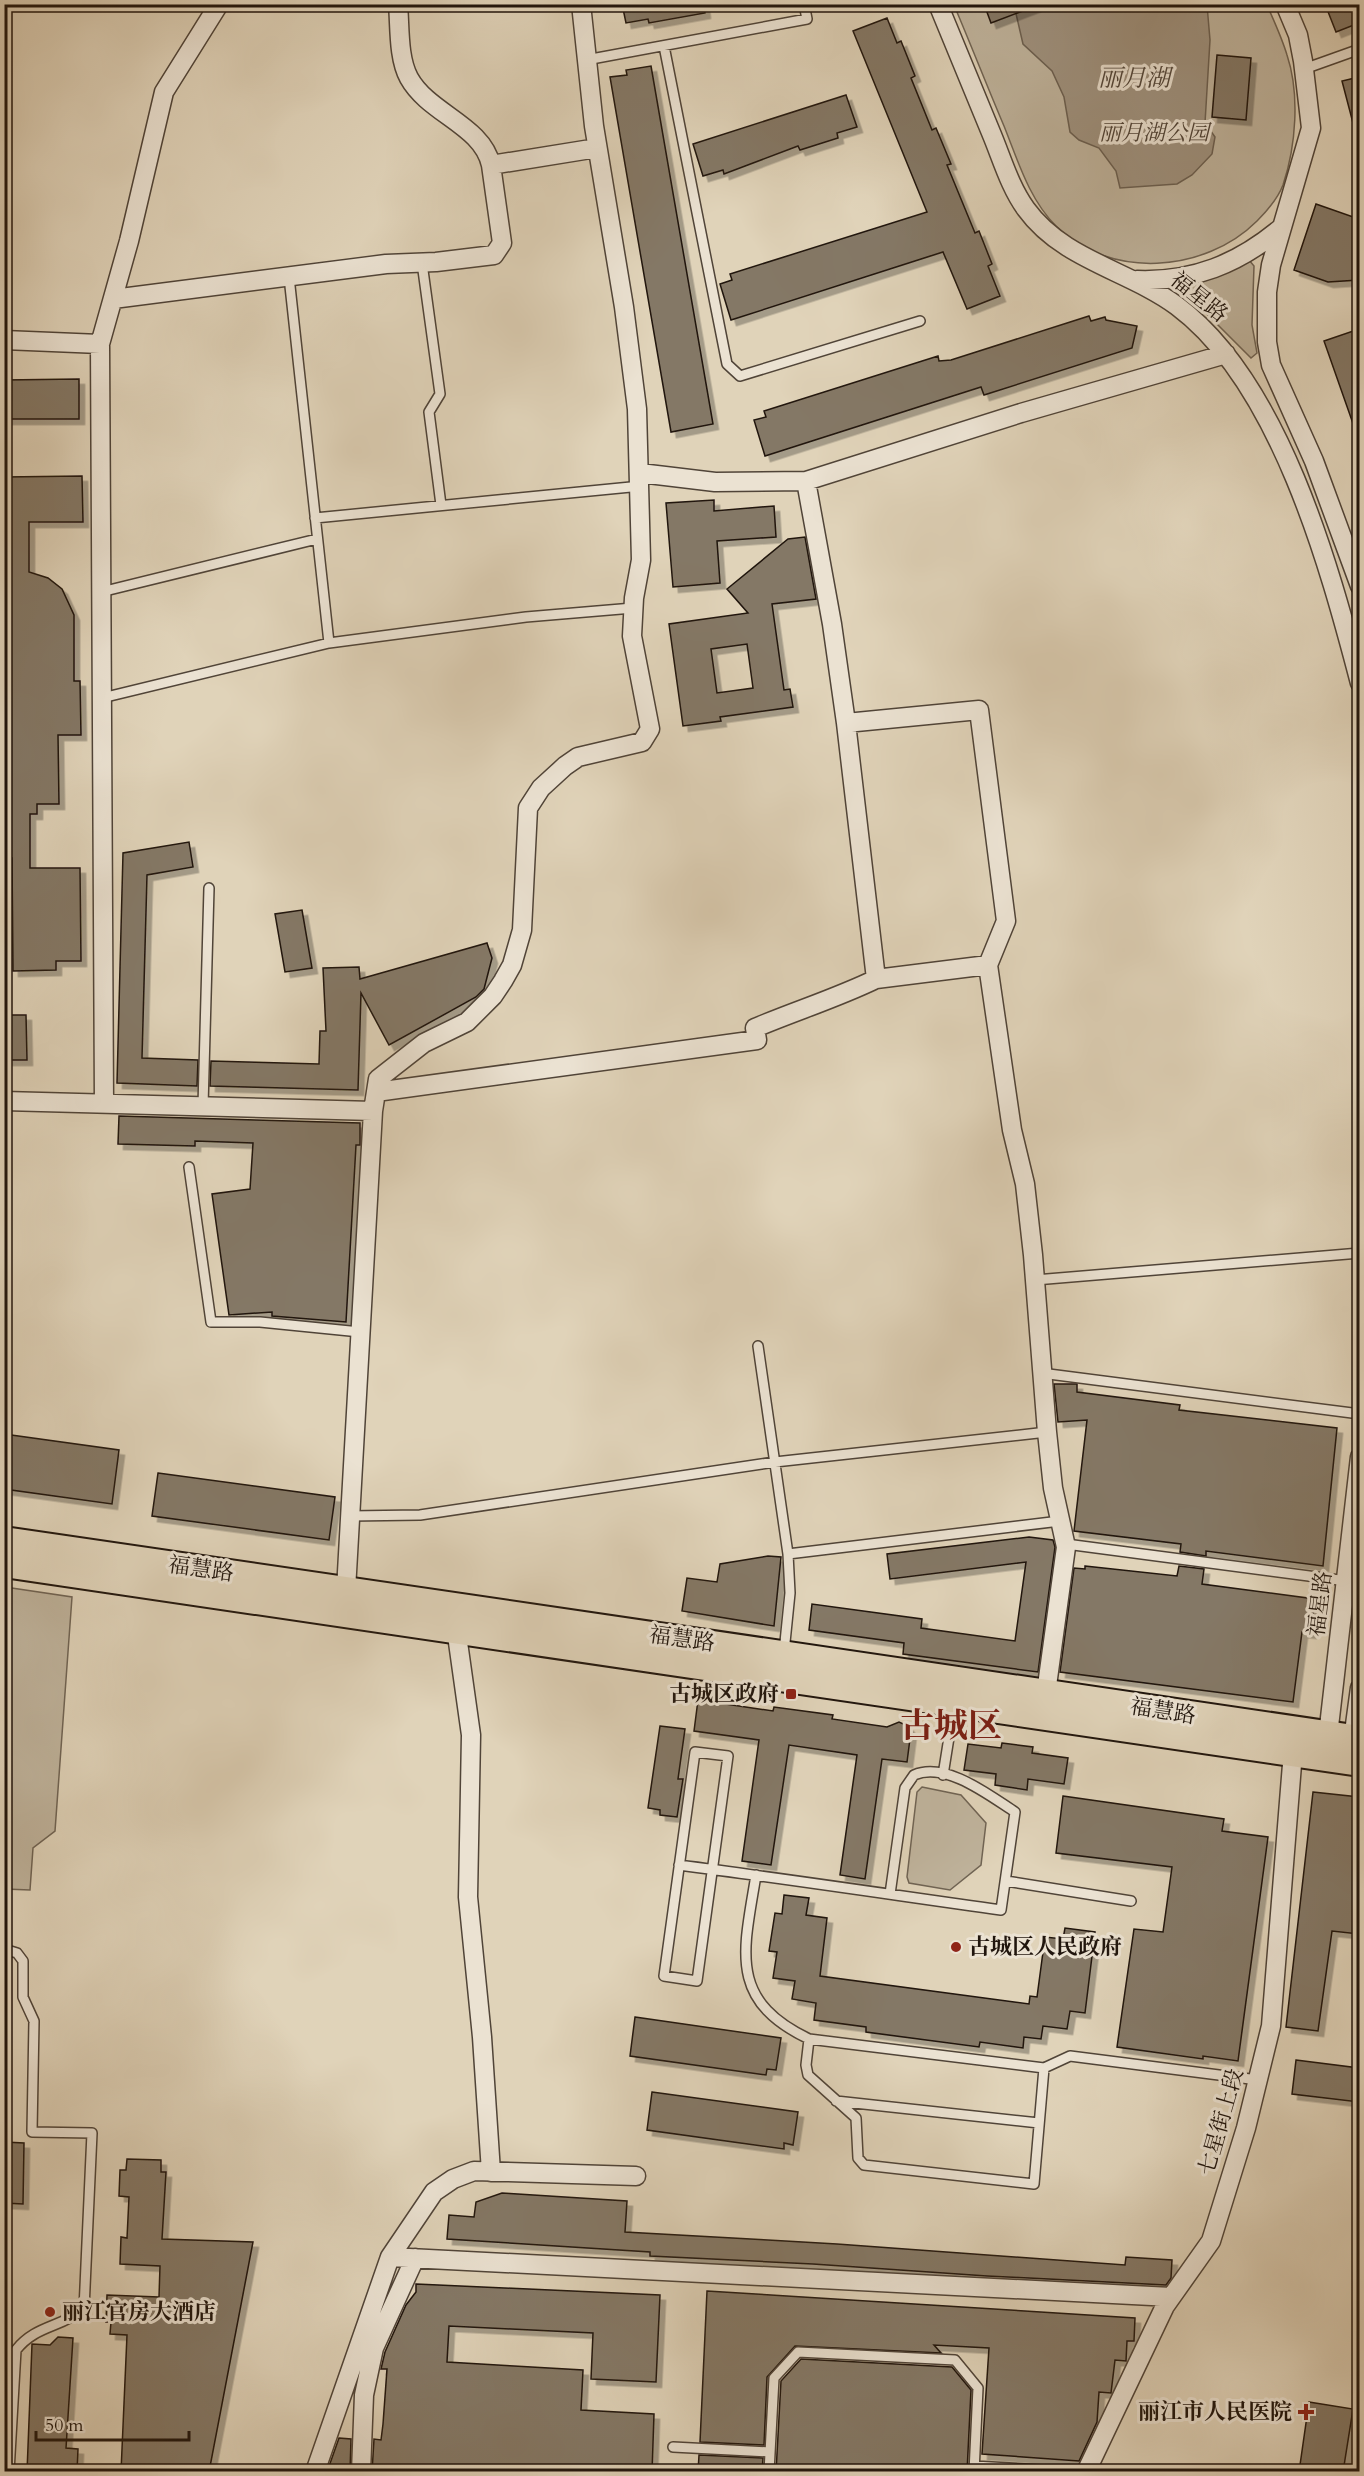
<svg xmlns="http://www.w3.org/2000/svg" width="1364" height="2476" font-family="Cardo,'Noto Serif SC',serif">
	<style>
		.green { fill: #bfb39c; stroke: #706454; stroke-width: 1.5 }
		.water { fill: #9f927f; stroke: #6c6051; stroke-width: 1.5 }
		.building { fill: #847866; stroke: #20150d; stroke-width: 1.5; fill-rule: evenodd; filter: url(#shadow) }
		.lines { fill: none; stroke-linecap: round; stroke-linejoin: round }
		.service-casing { stroke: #504438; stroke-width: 12 }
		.minor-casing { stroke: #504438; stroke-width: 21 }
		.primary-casing { stroke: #20150d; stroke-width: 32 }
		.service { stroke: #ebe2d2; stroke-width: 9 }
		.minor { stroke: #ebe2d2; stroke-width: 18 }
		.primary { stroke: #e0d3b9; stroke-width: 28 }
		.poi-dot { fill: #8f2418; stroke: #ebe2d2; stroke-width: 2 }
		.labels { text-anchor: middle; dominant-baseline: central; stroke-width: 6; stroke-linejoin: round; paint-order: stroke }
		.park-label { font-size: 22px; font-style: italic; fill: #504438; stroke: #ebe2d2 }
		.street-label { font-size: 22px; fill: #20150d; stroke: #ebe2d2 }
		.poi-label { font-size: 22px; font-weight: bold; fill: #20150d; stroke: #ebe2d2; text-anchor: end }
		.water-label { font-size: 24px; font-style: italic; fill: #53473b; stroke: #ebe2d2 }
		.town-label { font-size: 34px; font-weight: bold; fill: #7a1f14; stroke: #ebe2d2 }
	</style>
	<defs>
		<filter id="shadow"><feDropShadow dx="5.5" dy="5.5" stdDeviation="0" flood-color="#0004"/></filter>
	</defs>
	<rect width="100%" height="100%" fill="#e0d3b9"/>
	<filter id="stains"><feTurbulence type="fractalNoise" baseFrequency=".00333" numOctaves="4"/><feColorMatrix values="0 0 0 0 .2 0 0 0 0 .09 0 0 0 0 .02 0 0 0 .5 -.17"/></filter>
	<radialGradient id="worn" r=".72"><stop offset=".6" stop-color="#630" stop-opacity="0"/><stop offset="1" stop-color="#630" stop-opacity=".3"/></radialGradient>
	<path class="green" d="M954 5H1267C1274 21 1282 38 1287 55 1300 94 1296 146 1283 185 1278 198 1267 211 1257 221 1205 273 1109 280 1056 226 1029 199 1018 161 1004 126 987 86 971 45 954 5Z
		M1249 260 1254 266 1252 325 1257 353 1251 358 1184 291 1186 286 1214 277Z
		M5 1587 72 1597 55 1831 33 1848 30 1890 5 1889Z
		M922 1787 961 1795 986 1823 981 1865 950 1890 909 1883 907 1877 917 1792Z"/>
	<path class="water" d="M1014 5H1207L1210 40 1205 123 1215 137 1212 154 1192 175 1177 184 1120 188 1116 171 1099 148 1079 140 1070 132 1064 97 1052 71 1023 44Z"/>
	<path class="building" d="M622 4H704L705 13 649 23 648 19 626 23Z
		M984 4H1036V6L991 23Z
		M1325 4H1359V23L1336 32Z
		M887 18 897 43 901 41 915 76 911 78 932 130 936 128 951 164 947 165 975 233 979 231 992 264 988 266 1000 296 967 309 943 252 731 320 720 284 732 280 730 274 927 212 853 31Z
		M1217 55 1251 58 1246 120 1212 117Z
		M651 66 713 424 671 432 610 77 627 75 626 70Z
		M1359 77V126L1354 127 1342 81Z
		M846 95 857 127 837 133 838 138 800 150 798 146 724 174 723 170 703 176 693 144Z
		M1316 204 1359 219V280L1328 282 1294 270Z
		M1089 316 1091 321 1105 317 1106 320 1137 326 1132 348 984 395 981 387 765 456 754 420 766 417 764 411 938 356 939 361 951 360Z
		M1359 329V434L1357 435 1324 341Z
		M79 379V419H4V380Z
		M82 476 83 522H29V572L48 578 62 589 74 615V681H80L81 735H58L59 804H37V814H30V868H80L81 961H56V970L13 971 12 858H4V477Z
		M714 500V511L774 506 776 537 717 541 720 583 673 587 666 503Z
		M805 537 816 599 772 604 784 690 790 689 793 707 720 717 721 721 683 726 669 624 748 613 727 589 788 539ZM747 644 753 688 717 693 711 649Z
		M189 842 193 867 147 875 142 1058 198 1060 197 1086 117 1083 123 853Z
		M302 910 312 968 285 972 275 914Z
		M487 943 492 958 484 989 476 997 389 1045 361 993 358 1090 210 1086 211 1061 319 1064 320 1031H326L323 968 359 967 360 979Z
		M4 1015H26L27 1060H4Z
		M119 1116 360 1123V1145H356L346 1322 272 1316V1312L229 1315 212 1194 250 1189 253 1143 195 1141V1146L118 1144Z
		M1054 1384H1077V1392L1180 1405 1179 1410 1337 1428 1323 1566 1206 1551V1556L1180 1552 1181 1544 1074 1531 1087 1420 1058 1422Z
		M4 1434 119 1450 112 1504 4 1489Z
		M158 1473 335 1497 329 1540 152 1516Z
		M1029 1537 1053 1540 1055 1547 1038 1672 903 1654 904 1643 809 1630 812 1604 922 1619 921 1628 1015 1641 1026 1562 890 1579 887 1554Z
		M768 1556 781 1557 774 1626 682 1611 687 1578 717 1582 720 1564Z
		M1085 1566 1177 1576 1179 1566 1204 1569 1202 1584 1315 1599 1311 1633 1302 1632 1293 1702 1060 1672 1074 1568 1085 1569Z
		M702 1696H712L719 1703 773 1711 774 1707 833 1715 832 1719 887 1727 899 1722 908 1726 911 1731 907 1762 882 1759 865 1879 840 1875 857 1755 789 1745 771 1865 742 1861 759 1740 694 1731 698 1700Z
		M660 1726 685 1729 678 1779H683L677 1817 660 1815V1810L648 1808Z
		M1002 1743 1033 1747 1032 1753 1068 1758 1064 1784 1028 1779 1027 1790 995 1785 996 1774 964 1770 968 1744 1001 1748Z
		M1313 1792 1359 1797V1934L1332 1931 1318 2031 1286 2027Z
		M1063 1796 1224 1819 1222 1831 1268 1837 1238 2061 1203 2056V2059L1117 2047 1134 1929 1163 1932 1172 1867 1056 1853Z
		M784 1895 809 1898 806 1915 827 1918 820 1976 1029 2004 1030 1996 1037 1997 1045 1937 1063 1939 1065 1928 1095 1932 1085 2013 1070 2011 1067 2029 1043 2026 1041 2039 1024 2037 1023 2048 980 2042 979 2047 866 2032V2027L814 2020 816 2003 792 1999 795 1981 773 1978 777 1952 769 1951 775 1913 782 1914Z
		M635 2017 781 2038 776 2070 767 2069 766 2075 630 2056Z
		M1296 2060 1359 2068V2102L1292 2094Z
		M652 2092 798 2112 793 2145 784 2143V2149L647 2130Z
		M4 2142 24 2143 23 2204 4 2203Z
		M127 2159 161 2160V2172H166L162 2239 253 2242 209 2472H121L127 2335 110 2334 111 2322H106L107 2295 159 2297 160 2266 120 2264 121 2237 127 2238 129 2197 119 2196 120 2170H126Z
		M502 2193 627 2201 625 2232 837 2244 1125 2265 1126 2257 1172 2260 1171 2278 1166 2285 987 2276 813 2264 650 2256V2252L447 2239 449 2215 474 2217 476 2202Z
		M416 2284 660 2295 656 2382 591 2379 593 2333 449 2326 447 2362 583 2370 581 2410 654 2414 652 2472H372L374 2439 381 2440 383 2424 387 2369H381L385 2352 406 2305 416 2292Z
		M707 2291 1135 2318 1134 2341H1127L1126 2361 1115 2360 1111 2393 1099 2392 1097 2422 1079 2461 982 2454 989 2348 934 2345 941 2353 795 2346 767 2377 764 2445 700 2442Z
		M58 2337 73 2338 66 2448 78 2449 77 2472H27L32 2344 50 2345Z
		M801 2359 952 2367 971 2390 967 2472H776L781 2381Z
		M1309 2402 1353 2409 1343 2472H1299Z
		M339 2438 351 2439 350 2472H327Z
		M699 2455 763 2458 762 2472H698Z"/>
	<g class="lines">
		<g class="service-casing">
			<path id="service" d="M664 46 727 364 740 376 920 321
				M586 60 807 19 804 4
				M1304 69 1360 49
				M422 263 440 394 429 412 441 505
				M289 277 329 643
				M315 518 641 486
				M101 592 317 539
				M102 698 329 643 526 617 633 608
				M203 1106 209 888
				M189 1167 211 1322H260L360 1332
				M1035 1280 1360 1253
				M758 1346 788 1554
				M1041 1373 1360 1414
				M350 1516 420 1515 775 1462 1047 1432
				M1066 1544 1347 1581
				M784 1652 790 1593 788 1554 1060 1521
				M695 1752 728 1756 697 1981 664 1976Z
				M943 1775 954 1706
				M679 1865C787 1879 894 1895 1001 1910L1015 1812C990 1796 946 1761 914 1775L905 1788 890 1894
				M756 1875C744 1950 727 2000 809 2039L1044 2068 1070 2056 1258 2080
				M1006 1881 1131 1901
				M4 1949 17 1953 23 1961V1997L34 2021 32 2132 92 2133 84 2309C60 2328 36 2325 16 2350L9 2472
				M809 2039 806 2065 808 2075 856 2118 858 2158 864 2165 1034 2184 1044 2068
				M836 2101 1039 2123
				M673 2447 770 2452
				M974 2466 1079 2472
				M769 2472 774 2378 798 2352 955 2360 978 2388 974 2472"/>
		</g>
		<g class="minor-casing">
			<path id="minor" d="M398 4C400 27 398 58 409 78 429 114 482 125 491 165
				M938 4C956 48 974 91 992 135 1002 159 1010 187 1026 209 1063 260 1128 270 1177 306 1279 382 1329 564 1360 683
				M1285 4 1298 35 1303 61 1311 128 1271 265 1267 292V342L1271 365 1314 461 1360 586
				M1137 280C1193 282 1238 264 1281 228
				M113 299 386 264 436 262 494 255 502 243 491 165 597 148
				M4 340 100 344
				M640 473 715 482 806 481 1021 413 1226 354
				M806 481 832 624 846 723 979 710 1006 921 988 965 1012 1130 1025 1184 1033 1255 1047 1432 1053 1488 1066 1547 1046 1693
				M846 723 876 979 988 965
				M376 1092 757 1040 755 1028C795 1011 837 998 876 979
				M4 1101 373 1111
				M104 1104 100 344 129 241 164 92 219 4
				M346 1590 373 1111 378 1079 424 1043 467 1022 493 996 503 981 512 965 522 930 528 808 541 788 565 766 578 757 642 742 650 729 632 636 634 598 641 560 637 409 624 307 594 126 581 4
				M456 1628 471 1735 468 1897 482 2037 491 2172
				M1327 1744 1360 1457
				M1352 1747 1360 1688
				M390 2257 1171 2297
				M315 2472 390 2257 434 2192 453 2179 474 2171 636 2176
				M361 2472 364 2395 374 2348 415 2258
				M1086 2472 1165 2306 1211 2241 1246 2128 1271 2026 1293 1752"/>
		</g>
		<g class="primary-casing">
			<path id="primary" d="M4 1541 1360 1740
				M4 1563 1360 1762"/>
		</g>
		<use href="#service" class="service"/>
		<use href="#minor" class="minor"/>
		<use href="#primary" class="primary"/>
	</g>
	<g class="poi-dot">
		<rect x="785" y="1688" width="12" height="12" rx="3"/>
		<circle cx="956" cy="1947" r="6"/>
		<circle cx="50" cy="2312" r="6"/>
		<path d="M1303 2403h6v6h6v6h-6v6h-6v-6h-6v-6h6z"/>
	</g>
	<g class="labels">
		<g class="park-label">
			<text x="1154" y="133">丽月湖公园</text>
		</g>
		<g class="street-label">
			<text transform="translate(1199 297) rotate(39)">福星路</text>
			<text transform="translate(201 1569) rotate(8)">福慧路</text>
			<text transform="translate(1320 1604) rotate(-83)">福星路</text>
			<text transform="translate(682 1639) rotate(8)">福慧路</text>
			<text transform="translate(1163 1711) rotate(9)">福慧路</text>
			<text transform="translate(1221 2122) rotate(-74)">七星街上段</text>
		</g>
		<g class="poi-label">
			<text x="779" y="1694">古城区政府</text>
			<text x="968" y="1947" text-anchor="start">古城区人民政府</text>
			<text x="62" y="2312" text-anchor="start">丽江官房大酒店</text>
			<text x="1292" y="2412">丽江市人民医院</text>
		</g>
		<g class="water-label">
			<text x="1134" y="78">丽月湖</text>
		</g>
		<g class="town-label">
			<text x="951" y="1726">古城区</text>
		</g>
	</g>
	<rect width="1364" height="2476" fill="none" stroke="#e0d3b9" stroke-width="24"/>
	<rect x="6" y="6" width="1352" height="2464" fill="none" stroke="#20150d" stroke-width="3"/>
	<rect x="12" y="12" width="1340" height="2452" fill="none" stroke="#20150d" stroke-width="1.5"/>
	<path d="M36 2431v9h153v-9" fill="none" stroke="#20150d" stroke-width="3"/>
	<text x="45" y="2431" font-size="18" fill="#20150d" stroke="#ebe2d2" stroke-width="4.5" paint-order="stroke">50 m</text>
	<rect width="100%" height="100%" filter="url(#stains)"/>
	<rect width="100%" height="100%" fill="url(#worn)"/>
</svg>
